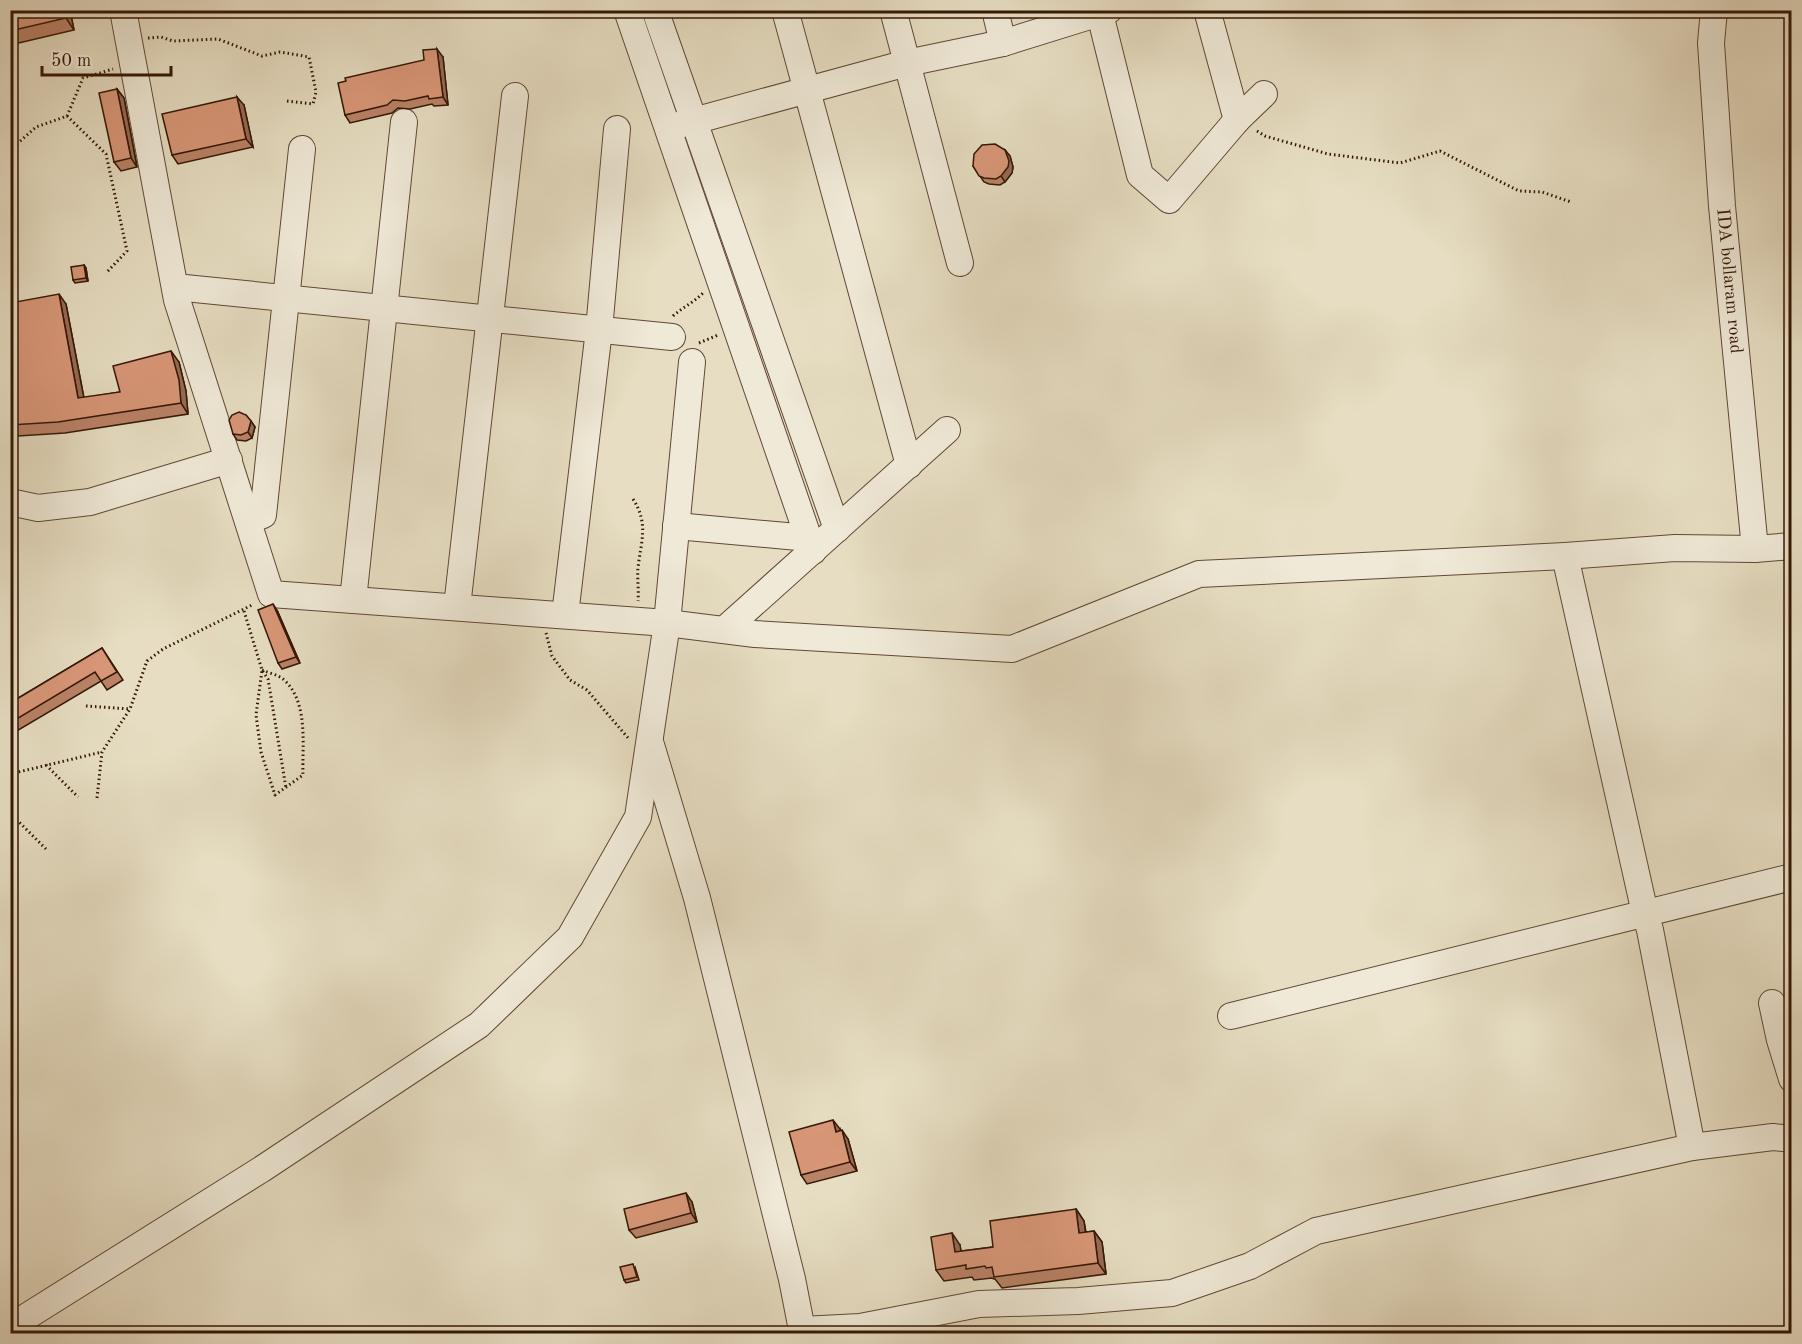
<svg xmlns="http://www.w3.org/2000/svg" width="1802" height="1344" font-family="'Old Standard TT',serif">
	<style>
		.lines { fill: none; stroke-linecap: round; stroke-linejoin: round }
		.minor-casing { stroke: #614835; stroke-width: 28 }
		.path { stroke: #351706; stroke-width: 3; stroke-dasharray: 1.5 3; stroke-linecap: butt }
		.minor { stroke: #efe9d7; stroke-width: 26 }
		.wall { fill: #ba8267; stroke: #351706; stroke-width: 1.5 }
		.shaded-wall { fill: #976a54; stroke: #351706; stroke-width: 1.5 }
		.building { fill: #d89778; stroke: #351706; stroke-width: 1.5 }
		.labels { text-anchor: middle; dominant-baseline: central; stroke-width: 6; stroke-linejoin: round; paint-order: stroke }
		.street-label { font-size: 18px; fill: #351706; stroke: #efe9d7 }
	</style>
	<rect width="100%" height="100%" fill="#e6ddc2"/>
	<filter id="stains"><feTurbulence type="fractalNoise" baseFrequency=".00333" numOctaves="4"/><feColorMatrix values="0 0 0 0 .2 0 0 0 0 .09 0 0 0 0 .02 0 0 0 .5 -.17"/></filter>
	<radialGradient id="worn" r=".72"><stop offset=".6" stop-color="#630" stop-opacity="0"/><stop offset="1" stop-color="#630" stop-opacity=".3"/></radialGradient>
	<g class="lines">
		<g class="minor-casing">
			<g id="minor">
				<path d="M123 10 177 300 271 594 667 623 755 634 1012 649 1199 574 1565 556 1675 548 1755 549 1792 546"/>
				<path d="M627 10 813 551"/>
				<path d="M655 10 837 529"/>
				<path d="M785 10 909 465"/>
				<path d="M893 10 960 263"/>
				<path d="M995 10 1003 43"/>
				<path d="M1099 10 1140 175 1169 200 1237 120 1264 94"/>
				<path d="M1207 10 1237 120"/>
				<path id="s1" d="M1714 10 1711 43 1722 206 1755 549"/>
				<path d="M675 126 907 63 1003 43 1109 10"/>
				<path d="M175 287 672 337"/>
				<path d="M10 502 38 508 90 502 229 460"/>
				<path d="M248 521 263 515 302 149"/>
				<path d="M676 526 809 538"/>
				<path d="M353 600 404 122"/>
				<path d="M457 607 515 96"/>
				<path d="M565 615 599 330 617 129"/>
				<path d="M724 630 947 430"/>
				<path d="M651 745 697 898 792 1279 802 1330 801 1334"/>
				<path d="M1772 1003 1780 1040 1792 1079"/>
				<path d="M1231 1016 1792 877"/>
				<path d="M1692 1147 1773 1137 1792 1139"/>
				<path d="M10 1327 262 1169 479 1025 570 937 638 817 667 623 692 362"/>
				<path d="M802 1330 860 1327 979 1304 1078 1301 1172 1293 1250 1266 1316 1231 1692 1147 1650 930 1645 913 1565 556"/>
			</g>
		</g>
		<path class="path" d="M148 38 161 37 173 41 218 39 262 56 280 52 309 57 316 92 313 104 286 101
			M67 116 106 154 127 251 107 272
			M1257 131 1265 136 1328 154 1400 163 1440 151 1519 191 1542 192 1571 202
			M10 150 36 127 67 116 83 78 113 69
			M673 316C683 307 693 303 703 293
			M699 343 718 335
			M633 499C649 524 641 541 638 568 637 579 639 590 638 601
			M244 611 262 670 268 679 286 788
			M546 633 552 656 570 680 587 690 629 739
			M262 670C269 673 278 675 283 679 309 701 302 745 303 775L275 795 261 752 256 715Z
			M86 706 130 709
			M46 765 78 797
			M10 774 102 752
			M97 798 102 752 130 709 147 661 163 649 254 604
			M10 813 46 849"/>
		<use href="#minor" class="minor"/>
	</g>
	<path class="wall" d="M10 10H70L74 30 10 45Z
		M443 57 448 105 434 106 432 104 410 109 398 108 392 113 350 123 345 115Z
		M117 89 124 98 137 167 121 171 114 162Z
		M244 105 253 147 178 164 172 155Z
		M1005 150 1010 156 1013 167 1012 173 1005 182 1000 185 989 184 984 182 973 166Z
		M84 265 86 268 88 281 75 283 73 280Z
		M10 303 66 304 84 398 120 392 179 362 186 391 188 414 65 433 18 436 10 426Z
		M246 415 255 427 252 438 246 441 237 440 233 434Z
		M277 610 300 663 282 669 278 663Z
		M102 648 123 680 107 690 101 681 10 735V703Z
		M840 1129V1131L848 1139 857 1171 807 1184 801 1175Z
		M692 1202 697 1222 636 1238 629 1230Z
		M1076 1209 1084 1221 1086 1232 1094 1231 1102 1242 1106 1274 1002 1288 995 1279H994L992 1278 974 1280 972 1277 944 1281 936 1270 960 1245 961 1251 993 1247Z
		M635 1267 639 1280 626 1283 624 1280Z"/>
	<path class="shaded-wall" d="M64 10H70L74 30 66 18Z
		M437 49 443 57 448 105 443 97Z
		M117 89 124 98 137 167 131 158Z
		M237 97 244 105 253 147 246 139Z
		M1005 150 1010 156 1013 167 1012 173 1005 182 1001 176Z
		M84 265 86 268 88 281 86 278Z
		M59 294 66 304 86 409 78 398Z
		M171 351 179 362 186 391 188 414 181 403Z
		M251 421 255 427 252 438 248 432Z
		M273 604 277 610 300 663 296 657Z
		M833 1120 840 1129 843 1141 836 1132Z
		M842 1130 848 1139 857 1171 850 1162Z
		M686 1193 692 1202 697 1222 691 1213Z
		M1076 1209 1084 1221 1087 1244 1079 1233Z
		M1094 1231 1102 1242 1106 1274 1098 1263Z
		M952 1233 960 1245 963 1263 955 1252Z"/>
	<path class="building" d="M10 10H64L66 18 10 31Z
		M437 49 443 97 429 99 428 96 405 101 393 100 387 105 345 115 338 83 346 81 345 78 424 60 423 50Z
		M117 89 131 158 114 162 99 93Z
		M237 97 246 139 172 155 162 114Z
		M995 144 1005 150 1009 161 1008 167 1001 176 996 179 984 178 979 176 973 166 974 154 982 145Z
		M84 265 86 278 73 280 71 267Z
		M59 294 78 398 120 392 113 366 171 351 179 380 181 403 58 422 10 425V303Z
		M239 412 246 415 251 421 248 432 241 435 233 434 229 420 232 415Z
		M273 604 296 657 278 663 258 610Z
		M102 648 117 672 101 681 95 672 10 723V703Z
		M833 1120 836 1132 842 1130 850 1162 801 1175 789 1132Z
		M686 1193 691 1213 629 1230 624 1209Z
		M1076 1209 1079 1233 1094 1231 1098 1263 994 1277 992 1267 986 1268 985 1266 966 1269V1265L936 1270 931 1237 952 1233 955 1252 993 1247 990 1221Z
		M633 1264 637 1277 624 1280 620 1267Z"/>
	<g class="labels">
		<g class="street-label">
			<text stroke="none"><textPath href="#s1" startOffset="272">IDA bollaram road</textPath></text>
		</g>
	</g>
	<rect width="1802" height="1344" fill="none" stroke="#e6ddc2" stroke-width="36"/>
	<rect x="12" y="12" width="1778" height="1320" fill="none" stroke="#351706" stroke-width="3"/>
	<rect x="18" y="18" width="1766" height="1308" fill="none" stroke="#351706" stroke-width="1.5"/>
	<path d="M42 66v9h129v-9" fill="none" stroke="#351706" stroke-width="3"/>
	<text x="51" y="66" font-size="18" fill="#351706" stroke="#efe9d7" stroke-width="4.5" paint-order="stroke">50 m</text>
	<rect width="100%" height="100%" filter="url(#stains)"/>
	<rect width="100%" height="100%" fill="url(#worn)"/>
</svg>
